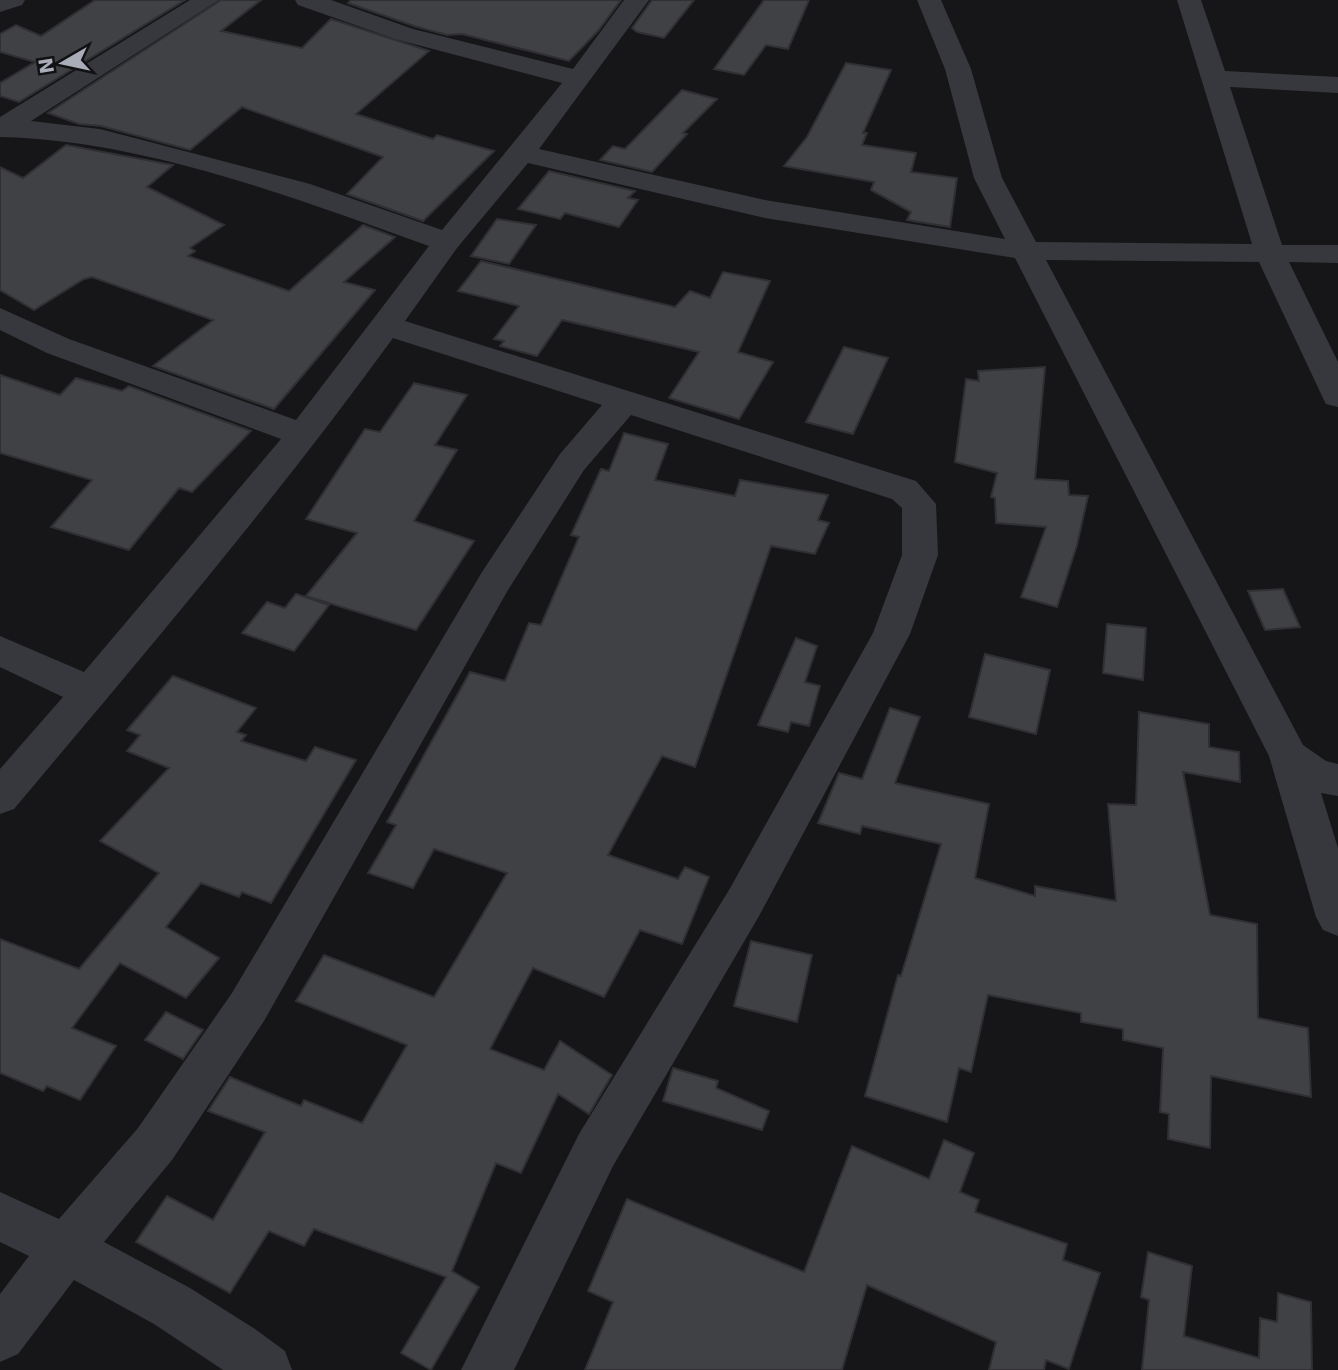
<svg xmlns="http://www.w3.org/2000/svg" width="1338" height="1370" font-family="'DejaVu Sans',sans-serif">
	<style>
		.building { fill: #404145; stroke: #303034; stroke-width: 2 }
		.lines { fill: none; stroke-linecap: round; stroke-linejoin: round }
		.minor { fill: #37383d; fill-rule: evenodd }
	</style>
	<rect width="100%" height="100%" fill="#161618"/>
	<path class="building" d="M95 0H185L19 102 0 96V83L35 62 0 52V34L16 25 41 36Z
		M221 0H261L221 31 302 48 331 19 429 51 356 114 433 139 437 135 494 151 423 221 347 194 383 157 242 107 190 150 101 126 79 124 48 113Z
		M351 0H621L598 31 569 61 462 34 447 35 414 26 348 3Z
		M652 0H694L664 38 637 32 632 28Z
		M764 0H809L788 49 766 45 744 75 714 69Z
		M846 63 891 70 863 133H867L862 145 916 153 911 172 957 178 950 227 907 220 911 212 871 190 874 182 784 166 807 137Z
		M682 90 717 99 683 133 687 134 652 172 600 160 613 146 625 149Z
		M66 145 173 165 147 187 224 225 190 248 195 251 188 256 289 291 363 225 395 237 344 282 375 290 274 409 153 366 213 320 92 277 84 279 34 310 0 290V167L23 178Z
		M549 171 635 191 628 198 638 200 619 227 565 213 560 219 518 209Z
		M497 219 536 225 509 264 471 256Z
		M481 261 675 307 690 291 710 298 723 272 770 281 738 352 773 362 739 419 669 398 699 352 562 320 537 356 500 346 504 341 494 339 519 306 458 291Z
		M844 347 888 358 853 434 806 422Z
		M1045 367 1035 479 1068 481 1069 495 1088 496 1077 545 1057 607 1021 597 1046 527 996 523 995 498 991 497 997 473 955 462 966 379 979 381 978 371Z
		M0 375 60 395 76 378 122 391 129 386 251 431 192 492 179 488 129 550 51 527 92 480 0 453Z
		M414 383 467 395 435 445 457 450 414 521 474 541 416 630 306 596 357 533 306 519 365 429 380 432Z
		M624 433 668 444 655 480 735 496 740 480 828 495 818 520 829 523 815 554 771 546 695 767 662 756 608 855 678 879 685 867 709 877 682 944 640 930 604 997 533 968 490 1049 544 1070 560 1041 612 1075 589 1114 558 1094 521 1173 496 1163 452 1271 479 1287 431 1370 401 1353 446 1277 314 1229 304 1246 269 1231 230 1293 136 1242 167 1196 213 1220 265 1132 208 1111 230 1077 301 1106 304 1100 362 1123 407 1045 296 1001 324 955 434 997 507 873 434 849 413 888 368 873 396 825 387 822 470 672 505 681 529 623 541 625 579 537 571 535 601 469 609 471Z
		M1283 589 1300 627 1265 630 1248 591Z
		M296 594 329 605 294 651 242 633 267 602 285 608Z
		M1107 624 1146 628 1143 680 1103 673Z
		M796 638 817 646 805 682 820 686 809 726 791 722 788 732 758 725Z
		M985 654 1050 670 1036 734 969 717Z
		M173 676 256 708 237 732 246 735 241 741 306 761 315 747 356 760 271 903 242 892 239 897 201 883 166 927 219 958 186 998 120 963 72 1028 116 1046 80 1100 47 1086 43 1091 0 1073V939L79 969 159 873 100 841 169 768 127 751 140 735 127 730Z
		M890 708 920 717 895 783 989 804 975 878 1035 896V886L1116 901 1108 804 1136 805 1139 712 1209 724V747L1239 752 1240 782 1183 772 1210 915 1257 924 1258 1018 1308 1028 1311 1097 1211 1076 1210 1148 1168 1139 1169 1114 1160 1112 1163 1048 1123 1040V1029L1081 1022V1013L988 995 971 1072 959 1068 947 1122 865 1096 898 975 901 976 941 844 862 826 860 834 818 823 839 773 862 779Z
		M751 941 812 955 797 1022 734 1006Z
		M166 1012 203 1030 183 1059 145 1040Z
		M673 1068 718 1081 716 1088 769 1111 762 1130 663 1101Z
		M944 1140 974 1153 960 1192 979 1200 975 1212 1067 1244 1063 1260 1100 1273 1069 1369 1046 1360 1044 1370H989L996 1342 867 1285 842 1370H585L613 1302 588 1291 627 1199 804 1272 852 1146 929 1179Z
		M1148 1252 1192 1266 1184 1336 1259 1358 1260 1318 1277 1322 1278 1293 1311 1302 1312 1370H1142L1149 1300 1141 1297Z"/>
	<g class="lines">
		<path class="minor" d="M0 0H25L22 5 0 12Z
			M190 0H219L31 121 100 129 310 184 442 230 562 83 395 39 298 5 295 0H331L413 29 573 69 624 0H649L539 149 765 200 1005 239 974 178 945 69 917 0H941L971 69 1002 178 1036 242 1252 244 1177 0H1201L1225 71 1338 77V93L1230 87 1282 245H1338V263L1289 262 1338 362V407L1326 404 1322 396 1259 262 1046 260 1303 745 1326 761 1338 764V796L1321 793 1338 848V936L1323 930 1316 917 1269 756 1015 258 765 218 528 163 457 248 405 321 916 481 936 504 938 555 910 634 759 916 613 1166 514 1370H461L579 1134 729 890 873 633 902 555V508L892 499 631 415 584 470 508 590 264 1021 172 1160 104 1242 190 1288 255 1329 285 1351 292 1370H223L154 1324 74 1280 18 1354 0 1362V1294L29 1256 0 1242V1192L59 1219 138 1128 232 993 482 572 560 454 602 405 393 338C275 501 144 654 14 809L0 814V769L63 697 0 667V636L84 672 281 439 47 353 0 330V308L69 339 296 420 429 246C295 198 143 140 0 137V117Z"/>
	</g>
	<g transform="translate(63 63) rotate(261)" stroke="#111113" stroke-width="5" paint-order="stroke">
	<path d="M0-5L12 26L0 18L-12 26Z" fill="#a8adb8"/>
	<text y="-10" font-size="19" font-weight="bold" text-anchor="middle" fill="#a8adb8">N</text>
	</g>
</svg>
